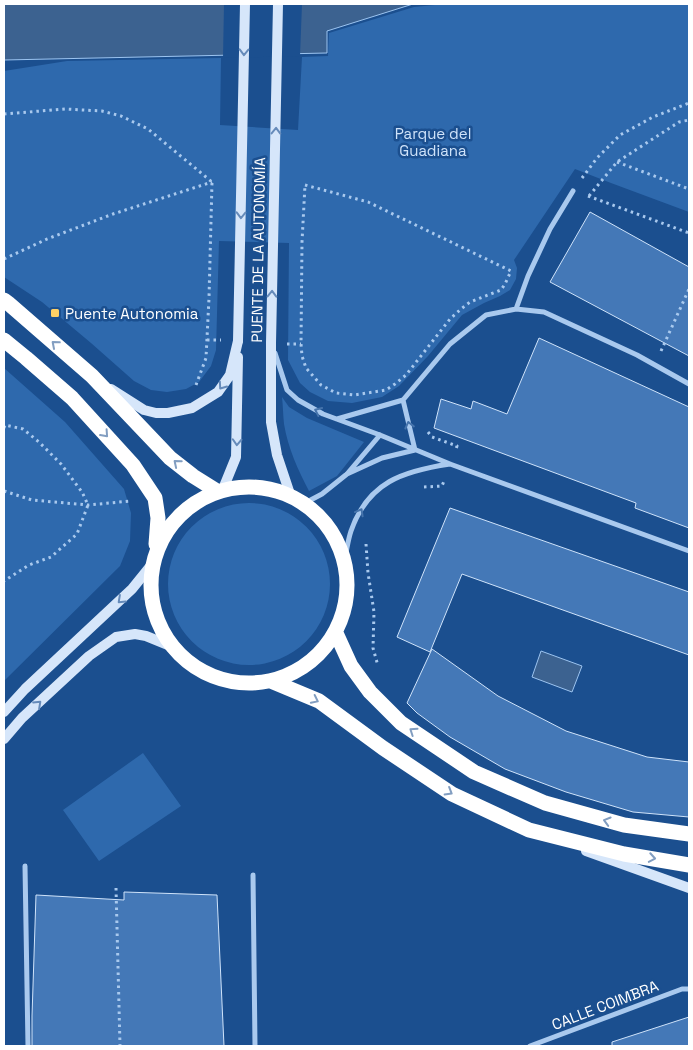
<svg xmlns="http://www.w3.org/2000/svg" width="693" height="1050" font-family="'Space Grotesk',sans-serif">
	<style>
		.green { fill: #2e69ad }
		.water { fill: #3c6290; stroke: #9cc4f0 }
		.pier { fill: #1b4f8f }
		.building { fill: #4478b7; stroke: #cfe3fa }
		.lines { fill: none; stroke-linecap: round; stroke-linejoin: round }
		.path { stroke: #a9c9ee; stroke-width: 3; stroke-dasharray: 2.5 4; stroke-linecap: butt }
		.street { stroke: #a9c9ee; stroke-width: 5 }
		.secondary { stroke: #d6e6fa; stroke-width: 10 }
		.highway { stroke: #fff; stroke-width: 15 }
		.secondary-bridge { stroke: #d6e6fa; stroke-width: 10 }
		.oneway { stroke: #668bba }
		.oneway2 { stroke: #829ec1 }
		.oneway3 { stroke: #4674ac }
		.poi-dot { fill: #ffd166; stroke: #1b4f8f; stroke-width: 2 }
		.labels { text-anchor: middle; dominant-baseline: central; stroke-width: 5; stroke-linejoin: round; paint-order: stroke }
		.park-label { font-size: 15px; fill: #cfe3fa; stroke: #1b4f8f }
		.street-label { font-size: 15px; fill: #fff; stroke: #1b4f8f }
		.poi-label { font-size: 15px; fill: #fff; stroke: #1b4f8f; text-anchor: start }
	</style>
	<rect width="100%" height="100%" fill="#1b4f8f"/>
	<path class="green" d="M445 4H689V212L611 183 575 169 514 260 517 268 516 279 510 290 500 296 484 303 462 315 428 356 399 386 382 397 352 403 328 401 310 392 300 383 288 360 289 243 219 241 216 350 211 366 199 382 186 389 167 392 151 390 134 381 91 343 42 302 4 277V71L67 61 221 58 220 125 298 130 302 57 328 56 329 33 414 7Z
		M4 368 65 422 124 489 131 513 130 541 120 566 4 681Z
		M282 397 289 407 307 418 364 442 337 476 309 491C298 470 288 448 284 424 283 415 283 406 282 397Z
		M168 584a81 81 0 1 1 162 0a81 81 0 1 1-162 0Z
		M143 753 181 806 99 861 63 810Z"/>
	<path class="water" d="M4 4H420H413L327 31V53L4 60Z
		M541 651 582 666 572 692 532 677Z"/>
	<path class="pier" d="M224 4H302L300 56 223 58Z"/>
	<path class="building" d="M590 212 689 267V356L550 282Z
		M539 338 689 407V528L635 508 636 503 434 428 441 399 471 409 473 401 507 414Z
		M450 508 689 592V655L462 574 430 652 397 637Z
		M432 649 498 696 566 731 647 757 689 762V817L633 812 566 792 505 769 450 737 417 713 407 703Z
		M124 892 217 895 224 1046H32V1016L36 895 124 900Z
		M689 1017V1046H612V1042Z"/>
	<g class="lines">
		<path class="path" d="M4 114 65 109 102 111 121 116 148 129 212 182
			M617 162 689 189
			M582 178 597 158 620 135 653 117 689 103
			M305 185 368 202 511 271 505 284 501 290 470 302 461 309 450 319 406 375 395 384 386 390 354 395 336 393 321 385 306 368 302 356 301 344 302 242Z
			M588 196 689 233
			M589 196 617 162 679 122 689 120
			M4 259 47 239 113 214 212 182
			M207 340H221
			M287 344H301
			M661 351 689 289
			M196 385 206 358 209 298 212 182
			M4 428 5 425 23 429 39 442 61 464 82 492 88 505 77 534 51 557 29 565 4 581
			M428 432 432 437 457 446 456 449
			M424 487 442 486 444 481
			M4 491 32 500 88 505 131 501
			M366 544 368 573 374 612 373 648 378 666
			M116 888 120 1046"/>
		<path class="street" d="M516 309 528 276 550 229 573 191
			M275 353 287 390 298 400 323 414 380 435 450 464 689 551
			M337 419 403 400 450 344 486 315 516 309 544 312 637 355 689 384
			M347 474 382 458 415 450 403 400
			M305 503 322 494 347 474 380 435
			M345 557C347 549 348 540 351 531 368 482 403 471 450 464
			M25 866 28 1046
			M253 875 255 1046
			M530 1046 682 989H689"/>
		<path class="secondary" d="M271 343V422L277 455 290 494
			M111 389 144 410 156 413H168L192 408 218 392 230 375 238 341
			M223 489 236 457 238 357
			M4 712 25 689 132 589 153 563
			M4 739 22 718 89 656 116 637 135 634 146 636 173 647
			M586 851 689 888"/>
		<path class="highway" d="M4 300 8 303 92 376 170 458 193 476 217 491
			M4 340 26 358 72 398 133 465 155 498 158 518 156 544
			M151 585a98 98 0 1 1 196 0a98 98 0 1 1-196 0Z
			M336 633 351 666 370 692 401 723 474 772 545 803 624 825 689 834
			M271 681 319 701 383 748 452 794 529 830 624 854 689 865"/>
		<path class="secondary-bridge" d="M238 341 245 4
			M271 343 278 4"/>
	</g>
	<defs><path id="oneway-chevron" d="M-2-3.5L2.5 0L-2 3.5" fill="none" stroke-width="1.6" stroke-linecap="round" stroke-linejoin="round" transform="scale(1.25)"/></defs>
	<g class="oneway">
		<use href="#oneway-chevron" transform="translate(244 52) rotate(91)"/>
		<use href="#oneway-chevron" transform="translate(276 131) rotate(-89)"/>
		<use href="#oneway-chevron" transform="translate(241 215) rotate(91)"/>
		<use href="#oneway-chevron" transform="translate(272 294) rotate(-89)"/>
		<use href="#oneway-chevron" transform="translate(222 386) rotate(125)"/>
		<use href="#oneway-chevron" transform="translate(237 442) rotate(93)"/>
		<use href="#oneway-chevron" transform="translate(121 600) rotate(137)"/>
		<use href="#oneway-chevron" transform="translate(38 704) rotate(-43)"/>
	</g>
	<g class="oneway2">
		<use href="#oneway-chevron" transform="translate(55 344) rotate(-139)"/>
		<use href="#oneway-chevron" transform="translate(105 434) rotate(48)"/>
		<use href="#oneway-chevron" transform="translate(177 463) rotate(-140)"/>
		<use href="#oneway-chevron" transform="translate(315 700) rotate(26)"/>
		<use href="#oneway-chevron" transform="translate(413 731) rotate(-146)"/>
		<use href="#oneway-chevron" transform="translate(449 792) rotate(31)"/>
		<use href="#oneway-chevron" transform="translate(607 821) rotate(-164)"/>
		<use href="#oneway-chevron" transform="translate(652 858) rotate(10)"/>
	</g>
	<g class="oneway3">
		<use href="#oneway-chevron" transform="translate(318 411) rotate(-155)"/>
		<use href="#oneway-chevron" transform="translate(409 425) rotate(-104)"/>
		<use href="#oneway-chevron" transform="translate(360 512) rotate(-61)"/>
	</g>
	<rect class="poi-dot" x="50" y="308" width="10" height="10" rx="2.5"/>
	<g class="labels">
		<g class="park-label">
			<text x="433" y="133">Parque del<tspan x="433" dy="17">Guadiana</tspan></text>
		</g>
		<g class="street-label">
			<text transform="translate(258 250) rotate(-89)">PUENTE DE LA AUTONOMÍA</text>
			<text transform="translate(605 1005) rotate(-21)">CALLE COIMBRA</text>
		</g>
		<g class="poi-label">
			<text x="65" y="313">Puente Autonomia</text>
		</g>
	</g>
	<rect width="693" height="1050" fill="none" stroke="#ffffff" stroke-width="10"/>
</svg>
